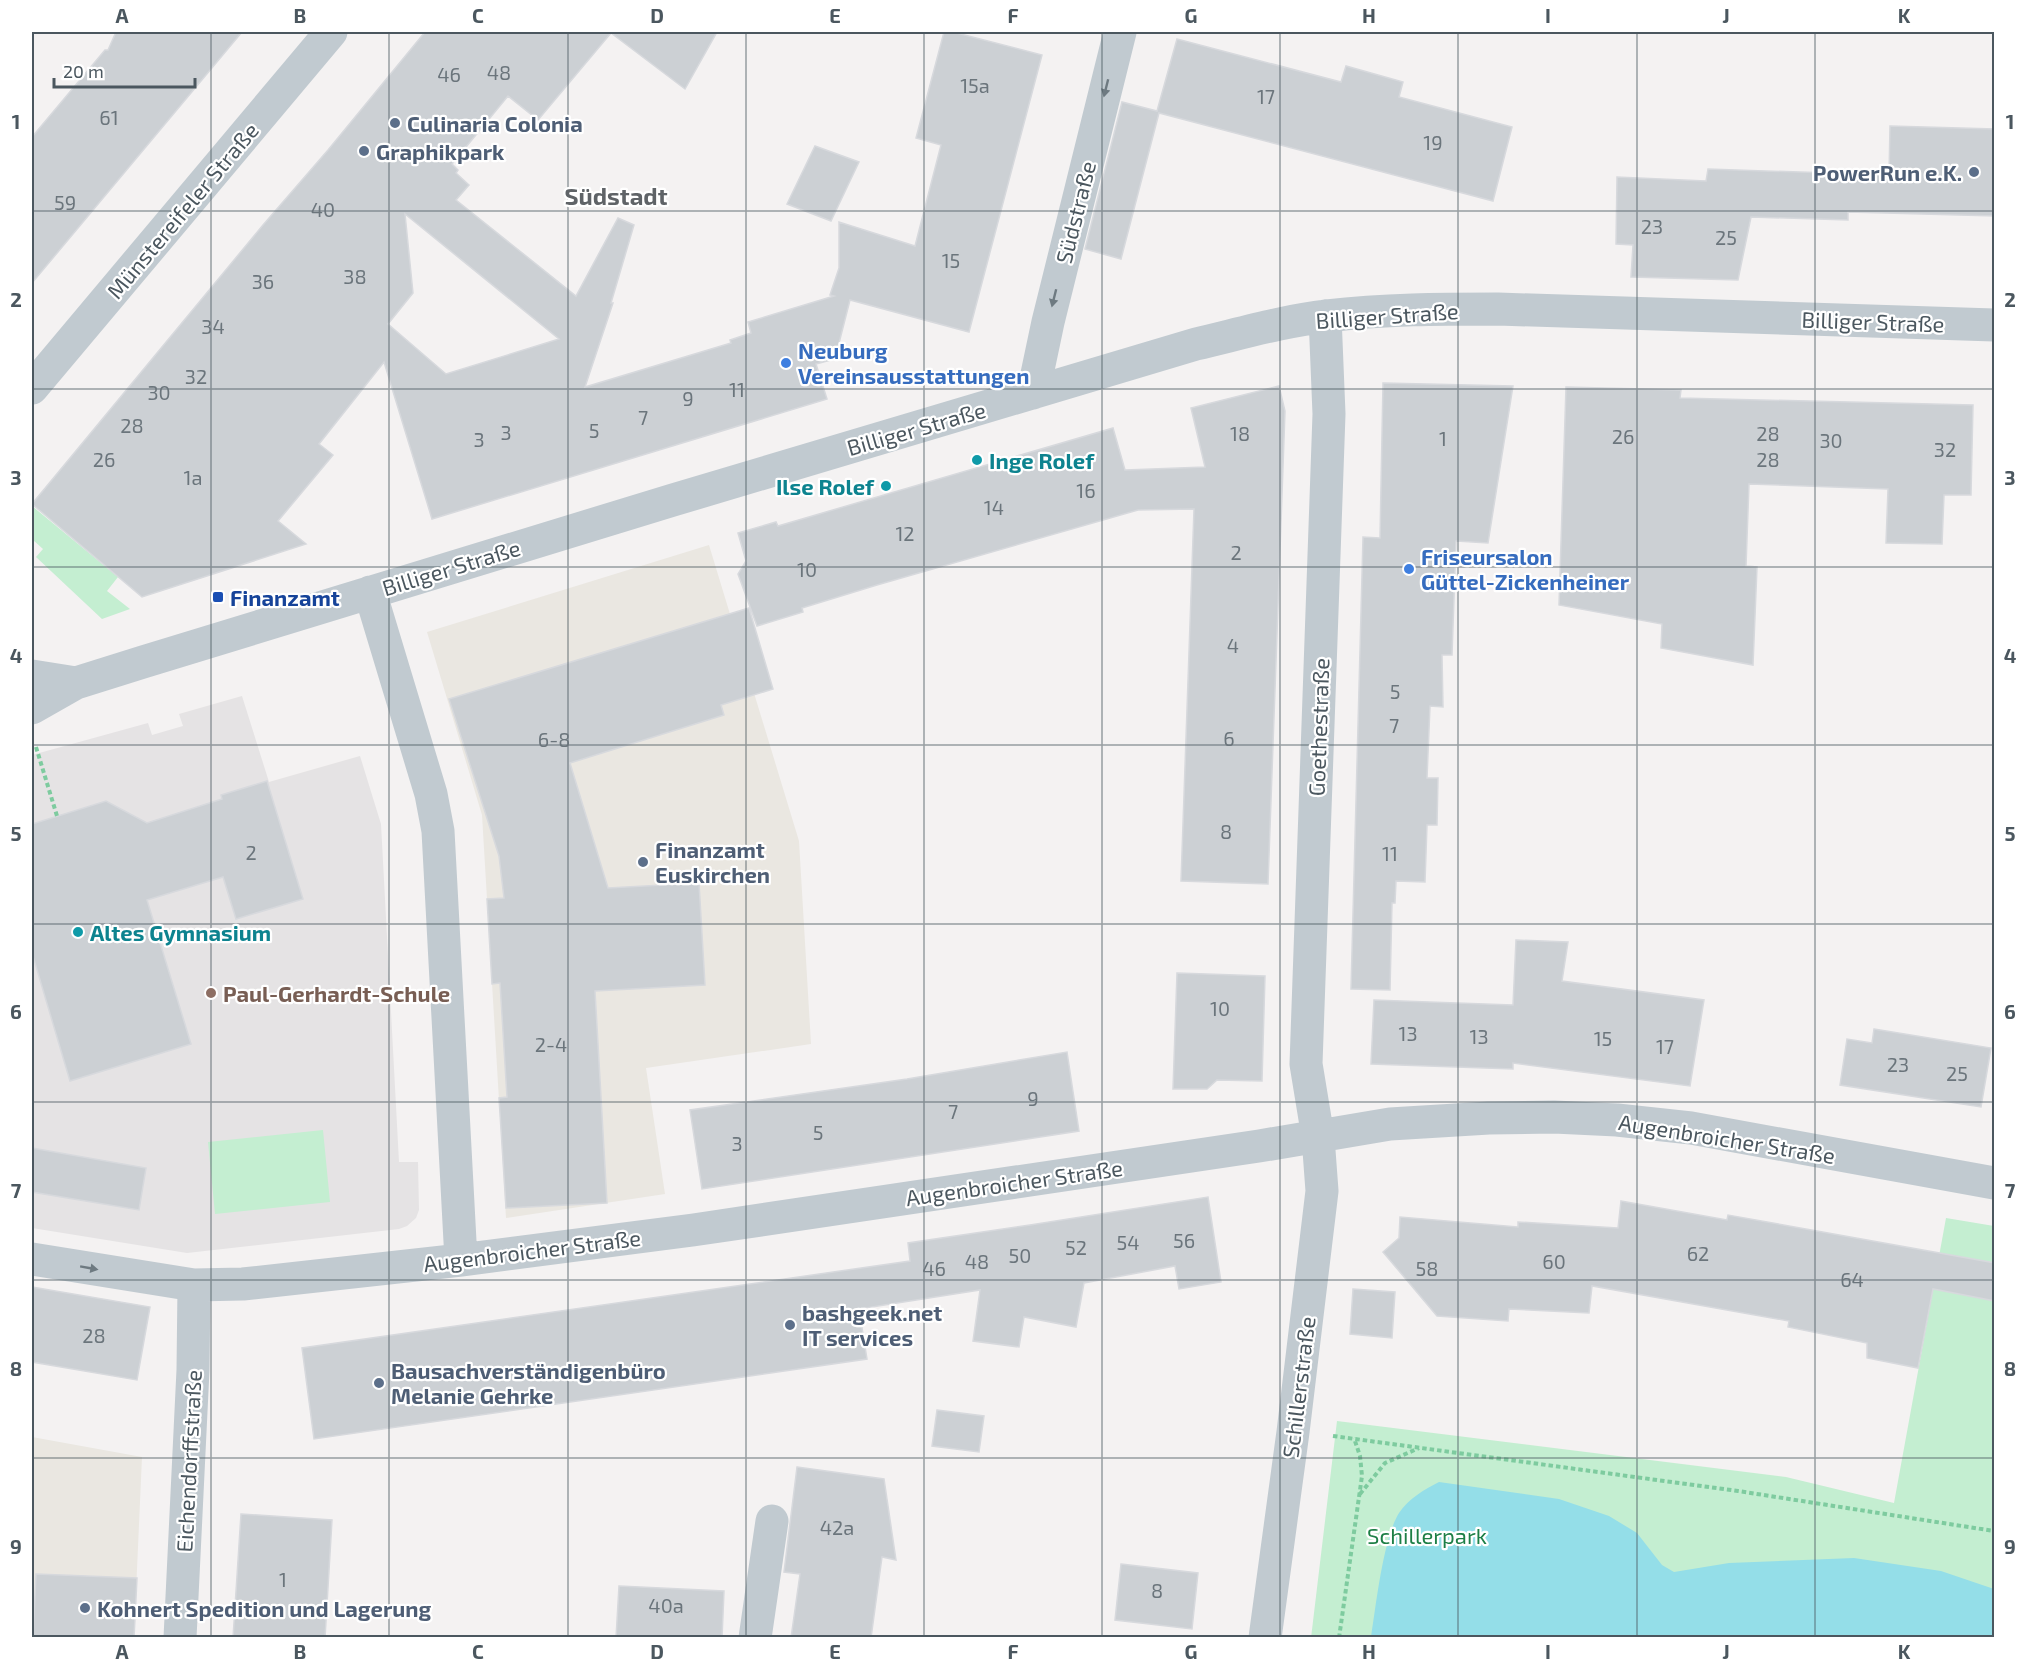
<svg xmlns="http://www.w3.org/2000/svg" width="2026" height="1669" font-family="'Exo 2',sans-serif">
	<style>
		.commercial { fill: #eae7e1 }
		.education { fill: #e5e3e4 }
		.green { fill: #c4eed1 }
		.water { fill: #94dee8 }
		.building { fill: #ccd0d4; stroke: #d7d9dd; stroke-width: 1.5; fill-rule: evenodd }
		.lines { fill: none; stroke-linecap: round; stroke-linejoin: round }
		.path { stroke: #7ecb9f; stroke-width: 4; stroke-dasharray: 4.5 3; stroke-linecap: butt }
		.minor { stroke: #c1cad0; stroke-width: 33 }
		.oneway { fill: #6e7a81 }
		.grid { fill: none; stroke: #4b575f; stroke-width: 1.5; stroke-opacity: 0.55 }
		.service-dot { fill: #5c6f8a; stroke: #fff; stroke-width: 2 }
		.shop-dot { fill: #3f7fe0; stroke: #fff; stroke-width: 2 }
		.culture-dot { fill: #0f9aa8; stroke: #fff; stroke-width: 2 }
		.transit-dot { fill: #1a4fb4; stroke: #fff; stroke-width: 2 }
		.education-dot { fill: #8d6e63; stroke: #fff; stroke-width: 2 }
		.labels { text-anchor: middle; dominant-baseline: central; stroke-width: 4.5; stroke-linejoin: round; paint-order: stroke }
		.number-label { font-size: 20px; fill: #6b757c }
		.service-label { font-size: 22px; font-weight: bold; fill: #4e5e75; stroke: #fff; text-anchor: start }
		.street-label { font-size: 22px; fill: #4b575f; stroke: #fff }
		.shop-label { font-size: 22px; font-weight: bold; fill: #366cbe; stroke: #fff; text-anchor: start }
		.culture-label { font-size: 22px; font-weight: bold; fill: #0d838f; stroke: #fff; text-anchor: start }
		.transit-label { font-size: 22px; font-weight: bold; fill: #164399; stroke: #fff; text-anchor: start }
		.education-label { font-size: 22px; font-weight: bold; fill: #785e54; stroke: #fff; text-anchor: start }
		.park-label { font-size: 22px; fill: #1d7f46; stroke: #fff }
		.neighbourhood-label { font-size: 24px; font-weight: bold; fill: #5f6367; stroke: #fff }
		.neatline { fill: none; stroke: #4b575f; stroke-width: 2 }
		.grid-label { font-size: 20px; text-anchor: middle; font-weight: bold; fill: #4b575f }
	</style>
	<rect width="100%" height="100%" fill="#f4f2f2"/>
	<path class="commercial" d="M709 545 799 841 811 1044 646 1068 665 1194 506 1218 482 815 427 632Z
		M32 1437 142 1457 134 1637H32Z"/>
	<path class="education" d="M242 696 269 782 360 756 381 824 399 1162H418L419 1210 416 1218 407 1226 399 1229 187 1253 32 1228V755L148 723 152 735 183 726 179 714Z"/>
	<path class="green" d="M32 506 118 577 107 591 130 609 102 619 36 557 43 549 33 540 32 542Z
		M323 1130 330 1202 215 1214 208 1142Z
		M1946 1218 1994 1226V1637L1311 1638 1337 1421 1786 1477 1894 1503Z"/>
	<path class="water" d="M1439 1482 1559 1499 1609 1516 1637 1533 1662 1565 1674 1572 1729 1563 1854 1558 1941 1571 1994 1589V1637H1371C1376 1606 1383 1539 1399 1513 1409 1498 1424 1490 1439 1482Z"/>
	<path class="building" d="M116 32H242L32 283V137L105 50H108Z
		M425 32H717L685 89 611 33 538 120 508 96 452 164 458 170 456 173 469 185 456 200 576 296 618 218 634 225 611 303H613L585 387 731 343 730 340 751 333 748 322 834 296 830 295 839 268V222L915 246 941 145 916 138 944 32H953L1042 55 969 332 850 300 835 359 816 364 827 399 432 519 384 362 319 444 333 455 278 521 306 544 142 597 32 504 263 225 328 150ZM405 214 559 339 446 374 388 324 413 293Z
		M1177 39 1341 82 1346 66 1403 82 1399 97 1512 127 1493 201 1159 113 1121 259 1085 249 1122 102 1157 111Z
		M1890 126 1995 129V216L1848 212V220L1751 217 1738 280 1631 277 1633 245 1616 244 1617 177 1706 181 1708 169 1889 175Z
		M815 146 859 162 831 221 787 204Z
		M1383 383 1513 386 1488 543 1456 541 1452 655H1442L1443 707 1430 706 1427 778H1438L1437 825H1427L1425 882 1396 881 1395 903H1392L1390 990 1351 989 1363 537 1380 538Z
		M1279 386 1285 411 1268 884 1181 881 1194 509 1138 510 877 585 802 608 803 612 757 626 738 574 746 561 738 533 776 522 778 526 1113 428 1125 470 1205 467 1191 408Z
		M1566 387 1681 390 1680 398 1973 405 1971 495H1944L1942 544 1886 543 1888 489 1749 484 1746 566 1757 567 1753 665 1661 648 1662 624 1559 605Z
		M749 608 773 689 721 705 724 715 570 763 608 888 699 883 705 985 595 991 607 1203 506 1208 499 1098 507 1097 500 983 492 984 487 899 504 898 499 856 449 699Z
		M267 781 303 899 236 919 223 877 147 900 191 1044 70 1081 32 953V824L106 801 147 823 222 799 221 795Z
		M1516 940 1568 942 1562 981 1704 1000 1690 1086 1513 1063V1069L1371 1064 1374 1000 1513 1005Z
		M1177 973 1265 976 1262 1081 1217 1080 1207 1089H1173Z
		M1874 1029 1991 1048 1981 1107 1840 1085 1847 1039 1872 1043Z
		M1067 1052 1079 1131 702 1189 690 1110 907 1079Z
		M32 1148 146 1168 139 1210 32 1192Z
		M1208 1197 1221 1282 1179 1289 1175 1266 1084 1283 1076 1327 1024 1317 1019 1347 973 1341 980 1290 859 1309 867 1359 314 1439 302 1348 910 1261 908 1243 1030 1225Z
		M1621 1201 1727 1220 1728 1215 1995 1263V1301L1933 1289 1918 1368 1867 1358V1343L1788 1327 1789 1321 1592 1286 1589 1313 1509 1309 1508 1321 1437 1316 1383 1252 1399 1238 1400 1217 1518 1227V1222L1618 1228Z
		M32 1287 150 1307 137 1380 32 1362Z
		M1353 1289 1395 1292 1392 1338 1350 1334Z
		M937 1410 984 1416 979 1452 932 1446Z
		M797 1467 884 1479 896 1560 882 1557 871 1638H791L800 1574 784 1572Z
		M241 1514 332 1520 325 1638H233Z
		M1121 1564 1198 1573 1192 1629 1115 1620Z
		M36 1574 137 1578 134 1638H33Z
		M619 1586 724 1591 722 1638H616Z"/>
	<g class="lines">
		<path class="path" d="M36 747 57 816
			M1333 1436 1738 1491 1994 1531
			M1360 1494 1385 1463 1419 1448
			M1339 1638 1362 1476 1360 1456 1354 1438"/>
		<path class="minor" d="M32 388 331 32
			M1033 393 1048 322 1120 32
			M370 592 431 794 438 831 461 1260
			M32 676 76 683
			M32 708 76 683 143 662 673 500 1196 344C1239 334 1283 321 1327 316 1384 309 1441 309 1498 309L1994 325
			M32 1259 194 1285 243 1284 461 1260 693 1230 1259 1146 1390 1124 1489 1118 1554 1117 1617 1120 1691 1128 1994 1183
			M180 1638 193 1370 194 1285
			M755 1638 772 1521
			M1265 1638 1293 1432 1322 1191 1318 1137 1306 1064 1329 414 1325 316"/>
	</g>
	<defs><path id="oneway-solid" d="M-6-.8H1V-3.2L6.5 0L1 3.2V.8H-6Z" transform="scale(1.5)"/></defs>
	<g class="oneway">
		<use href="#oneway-solid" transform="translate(1106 88) rotate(104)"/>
		<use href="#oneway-solid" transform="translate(1054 298) rotate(104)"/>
		<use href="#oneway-solid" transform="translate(89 1268) rotate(10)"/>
	</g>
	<path class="grid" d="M211 32V1638M389 32V1638M568 32V1638M746 32V1638M924 32V1638M1102 32V1638M1280 32V1638M1458 32V1638M1637 32V1638M1815 32V1638M32 211H1994M32 389H1994M32 567H1994M32 745H1994M32 924H1994M32 1102H1994M32 1280H1994M32 1458H1994"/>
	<g class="service-dot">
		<circle cx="395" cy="123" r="6"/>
		<circle cx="364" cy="151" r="6"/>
		<circle cx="1974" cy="172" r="6"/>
		<circle cx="643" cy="862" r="6"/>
		<circle cx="790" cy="1325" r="6"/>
		<circle cx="379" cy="1383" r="6"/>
		<circle cx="85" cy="1608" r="6"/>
	</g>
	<g class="shop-dot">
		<circle cx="786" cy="363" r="6"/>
		<circle cx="1409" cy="569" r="6"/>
	</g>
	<g class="culture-dot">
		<circle cx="977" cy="460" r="6"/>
		<circle cx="886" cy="486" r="6"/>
		<circle cx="78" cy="932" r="6"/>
	</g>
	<rect class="transit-dot" x="212" y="591" width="12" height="12" rx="3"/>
	<circle class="education-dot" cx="211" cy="993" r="6"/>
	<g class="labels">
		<g class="number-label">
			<text x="499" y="72">48</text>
			<text x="449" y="74">46</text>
			<text x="975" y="85">15a</text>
			<text x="1266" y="96">17</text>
			<text x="109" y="117">61</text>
			<text x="1433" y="142">19</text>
			<text x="65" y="202">59</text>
			<text x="323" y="209">40</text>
			<text x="1652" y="226">23</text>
			<text x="1726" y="237">25</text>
			<text x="951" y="260">15</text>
			<text x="355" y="276">38</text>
			<text x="263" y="281">36</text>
			<text x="213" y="326">34</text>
			<text x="196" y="376">32</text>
			<text x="737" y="389">11</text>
			<text x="159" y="392">30</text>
			<text x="688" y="398">9</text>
			<text x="643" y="417">7</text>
			<text x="132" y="425">28</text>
			<text x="594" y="430">5</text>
			<text x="506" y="432">3</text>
			<text x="1240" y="433">18</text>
			<text x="1768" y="433">28</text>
			<text x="1623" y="436">26</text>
			<text x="1443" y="438">1</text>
			<text x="479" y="439">3</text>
			<text x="1831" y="440">30</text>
			<text x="1945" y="449">32</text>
			<text x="104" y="459">26</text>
			<text x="1768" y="459">28</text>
			<text x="193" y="477">1a</text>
			<text x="1086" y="490">16</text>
			<text x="994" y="507">14</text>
			<text x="905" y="533">12</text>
			<text x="1236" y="552">2</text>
			<text x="807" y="569">10</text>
			<text x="1233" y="645">4</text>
			<text x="1395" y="691">5</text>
			<text x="1394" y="725">7</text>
			<text x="1229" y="738">6</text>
			<text x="554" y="739">6-8</text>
			<text x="1226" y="831">8</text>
			<text x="251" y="852">2</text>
			<text x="1390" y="853">11</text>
			<text x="1220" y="1008">10</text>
			<text x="1408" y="1033">13</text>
			<text x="1479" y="1036">13</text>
			<text x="1603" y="1038">15</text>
			<text x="551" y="1044">2-4</text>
			<text x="1665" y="1046">17</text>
			<text x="1898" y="1064">23</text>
			<text x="1957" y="1073">25</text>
			<text x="1033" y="1098">9</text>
			<text x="953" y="1111">7</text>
			<text x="818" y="1132">5</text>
			<text x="737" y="1143">3</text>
			<text x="1184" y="1240">56</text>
			<text x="1128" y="1242">54</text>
			<text x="1076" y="1247">52</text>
			<text x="1698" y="1253">62</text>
			<text x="1020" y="1255">50</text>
			<text x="977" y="1261">48</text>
			<text x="1554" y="1261">60</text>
			<text x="934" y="1268">46</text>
			<text x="1427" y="1268">58</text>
			<text x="1852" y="1279">64</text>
			<text x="94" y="1335">28</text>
			<text x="837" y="1527">42a</text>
			<text x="283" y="1579">1</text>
			<text x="1157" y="1590">8</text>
			<text x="666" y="1605">40a</text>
		</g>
		<g class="service-label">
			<text x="407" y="123">Culinaria Colonia</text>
			<text x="376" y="151">Graphikpark</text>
			<text x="1962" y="172" text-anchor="end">PowerRun e.K.</text>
			<text x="655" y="849">Finanzamt<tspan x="655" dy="25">Euskirchen</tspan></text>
			<text x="802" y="1312">bashgeek.net<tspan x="802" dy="25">IT services</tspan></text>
			<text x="391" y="1370">Bausachverständigenbüro<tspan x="391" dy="25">Melanie Gehrke</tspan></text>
			<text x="97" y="1608">Kohnert Spedition und Lagerung</text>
		</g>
		<g class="street-label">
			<text transform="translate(182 210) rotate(-50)">Münstereifeler Straße</text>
			<text transform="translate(1075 212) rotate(-76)">Südstraße</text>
			<text transform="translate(1387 315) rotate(-4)">Billiger Straße</text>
			<text transform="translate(1873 321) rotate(2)">Billiger Straße</text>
			<text transform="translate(916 428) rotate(-16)">Billiger Straße</text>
			<text transform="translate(451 567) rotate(-17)">Billiger Straße</text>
			<text transform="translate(1318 727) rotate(-88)">Goethestraße</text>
			<text transform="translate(1727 1138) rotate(9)">Augenbroicher Straße</text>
			<text transform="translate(1014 1182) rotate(-8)">Augenbroicher Straße</text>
			<text transform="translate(532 1250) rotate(-7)">Augenbroicher Straße</text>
			<text transform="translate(1298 1387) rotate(-83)">Schillerstraße</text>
			<text transform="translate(188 1461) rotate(-87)">Eichendorffstraße</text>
		</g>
		<g class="shop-label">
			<text x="798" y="350">Neuburg<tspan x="798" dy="25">Vereinsausstattungen</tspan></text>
			<text x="1421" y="556">Friseursalon<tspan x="1421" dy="25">Güttel-Zickenheiner</tspan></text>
		</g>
		<g class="culture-label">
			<text x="989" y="460">Inge Rolef</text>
			<text x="874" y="486" text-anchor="end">Ilse Rolef</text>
			<text x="90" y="932">Altes Gymnasium</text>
		</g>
		<g class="transit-label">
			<text x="230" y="597">Finanzamt</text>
		</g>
		<g class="education-label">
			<text x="223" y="993">Paul-Gerhardt-Schule</text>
		</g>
		<g class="park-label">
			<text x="1427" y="1535">Schillerpark</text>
		</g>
		<g class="neighbourhood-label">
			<text x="616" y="195">Südstadt</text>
		</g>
	</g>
	<rect width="2026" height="1669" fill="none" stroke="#ffffff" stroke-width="66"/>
	<path d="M54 78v9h141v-9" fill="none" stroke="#4b575f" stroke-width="3"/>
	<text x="63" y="78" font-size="18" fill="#4b575f" stroke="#ffffff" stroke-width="4.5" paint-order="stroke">20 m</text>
	<rect x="33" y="33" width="1960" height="1603" class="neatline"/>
	<g class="grid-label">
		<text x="122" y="23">A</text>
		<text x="300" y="23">B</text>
		<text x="478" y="23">C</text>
		<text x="657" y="23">D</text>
		<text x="835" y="23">E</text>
		<text x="1013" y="23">F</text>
		<text x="1191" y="23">G</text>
		<text x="1369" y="23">H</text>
		<text x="1548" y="23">I</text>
		<text x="1726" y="23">J</text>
		<text x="1904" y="23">K</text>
		<text x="16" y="129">1</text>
		<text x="2010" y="129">1</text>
		<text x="16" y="307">2</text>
		<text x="2010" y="307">2</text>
		<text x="16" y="485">3</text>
		<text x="2010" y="485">3</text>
		<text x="16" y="663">4</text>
		<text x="2010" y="663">4</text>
		<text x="16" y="841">5</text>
		<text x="2010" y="841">5</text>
		<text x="16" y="1019">6</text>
		<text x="2010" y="1019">6</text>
		<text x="16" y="1198">7</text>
		<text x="2010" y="1198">7</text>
		<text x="16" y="1376">8</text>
		<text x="2010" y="1376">8</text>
		<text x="16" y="1554">9</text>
		<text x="2010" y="1554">9</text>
		<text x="122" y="1659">A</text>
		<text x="300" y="1659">B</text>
		<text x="478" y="1659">C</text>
		<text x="657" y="1659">D</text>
		<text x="835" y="1659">E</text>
		<text x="1013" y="1659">F</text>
		<text x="1191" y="1659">G</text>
		<text x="1369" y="1659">H</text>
		<text x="1548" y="1659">I</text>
		<text x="1726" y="1659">J</text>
		<text x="1904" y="1659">K</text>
	</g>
</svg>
